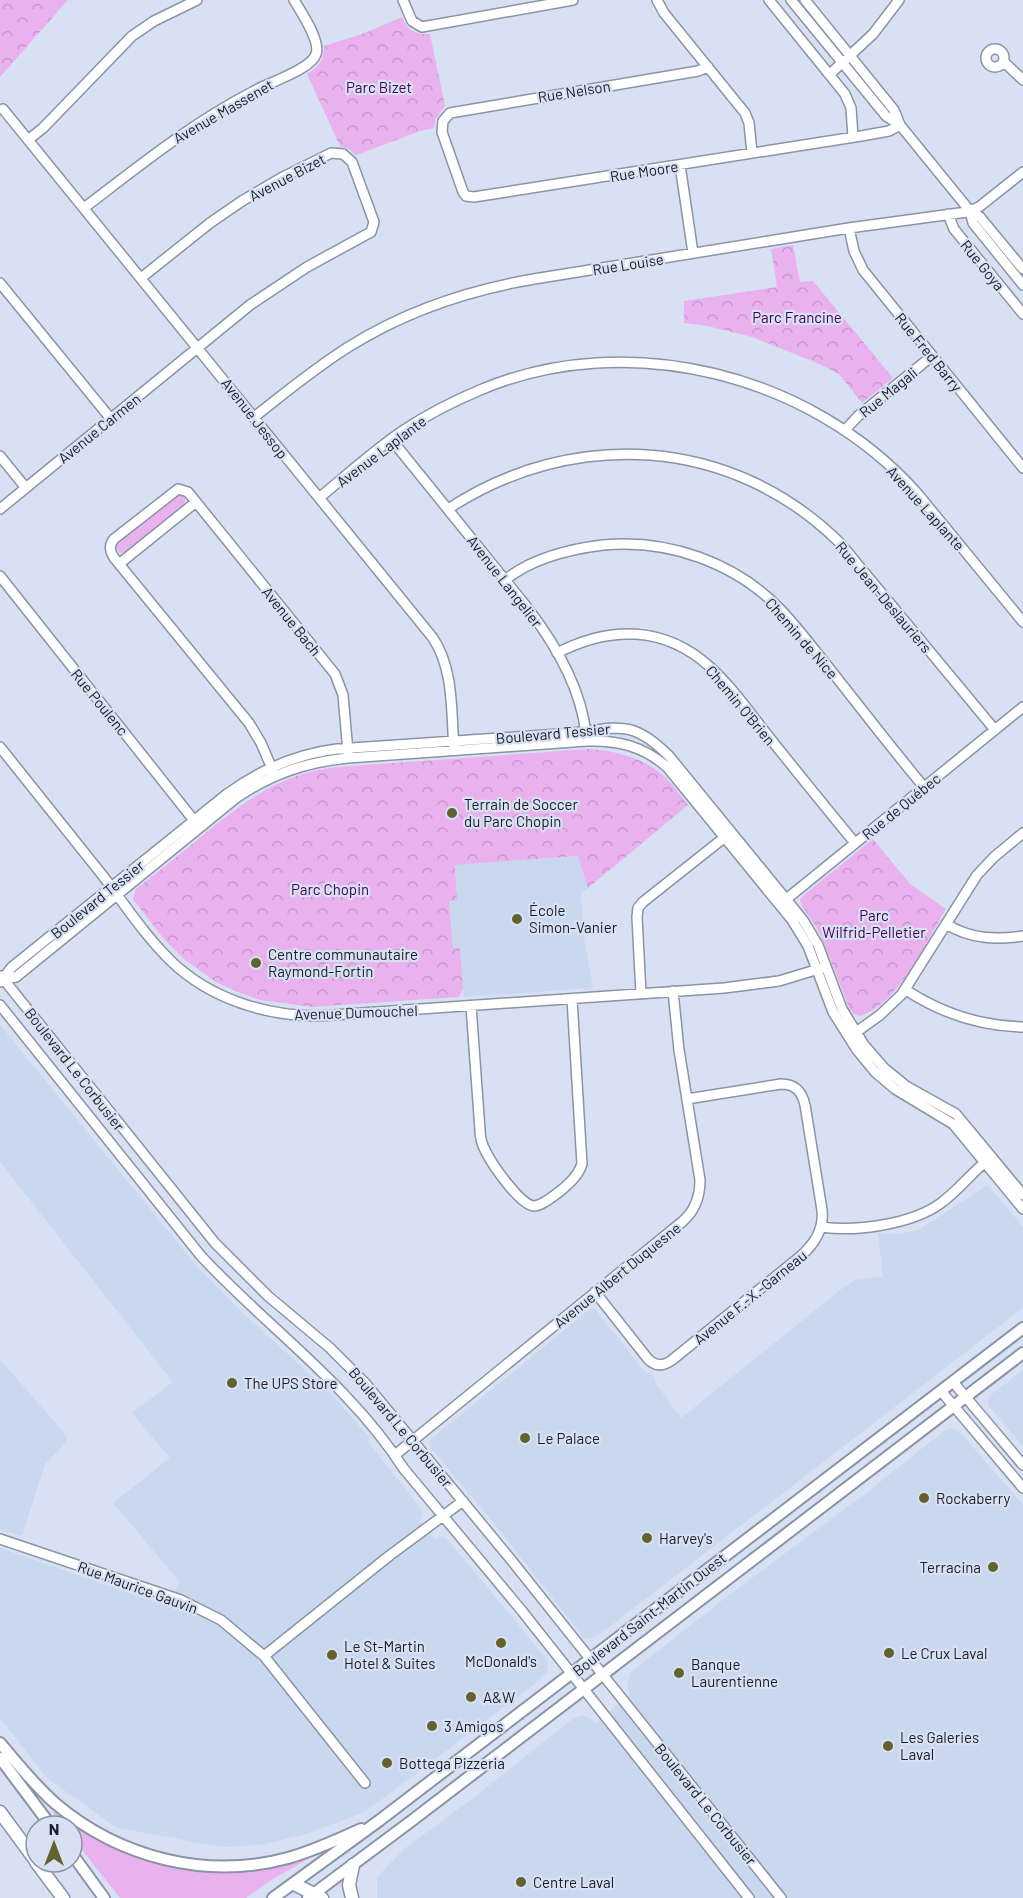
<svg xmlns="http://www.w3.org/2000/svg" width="1023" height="1898" font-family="Barlow,sans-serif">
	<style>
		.built { fill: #c9d7ef }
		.grass { fill: #e9b2ef }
		.park { fill: url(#park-crowns) }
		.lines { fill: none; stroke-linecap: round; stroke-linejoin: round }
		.minor-casing { stroke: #8a94a4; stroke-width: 12 }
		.major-casing { stroke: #8a94a4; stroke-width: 14 }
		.highway-casing { stroke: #8a94a4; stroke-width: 15 }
		.minor { stroke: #fff; stroke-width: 9 }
		.major { stroke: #fff; stroke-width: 10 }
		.highway { stroke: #fff; stroke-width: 12 }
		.poi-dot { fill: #63622f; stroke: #d7e1f3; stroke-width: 2 }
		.labels { text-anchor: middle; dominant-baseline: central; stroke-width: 4.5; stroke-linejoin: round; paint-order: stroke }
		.park-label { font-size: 15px; fill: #47004f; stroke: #d7e1f3 }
		.street-label { font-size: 15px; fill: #1a1d24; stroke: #d7e1f3 }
		.poi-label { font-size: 15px; fill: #1a1d24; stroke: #d7e1f3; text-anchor: start }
	</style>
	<defs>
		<pattern id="park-crowns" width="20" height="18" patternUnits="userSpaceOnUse" patternTransform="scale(1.5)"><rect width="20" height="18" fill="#e9b2ef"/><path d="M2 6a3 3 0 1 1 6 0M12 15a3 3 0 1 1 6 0" fill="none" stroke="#c799cd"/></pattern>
	</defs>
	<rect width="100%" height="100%" fill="#d7e1f3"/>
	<path class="built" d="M579 856 588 888 581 894 584 938 593 988 464 997 460 948H453L449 900H457L455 865Z
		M0 1025 195 1264 242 1312 331 1394 369 1437 368 1442 421 1509 422 1516 419 1521 435 1539 443 1537 448 1540 548 1661 547 1672 535 1684 365 1812 303 1835 260 1845 223 1847 117 1828 47 1778 0 1718V1548L169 1607 179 1581 113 1503 170 1458 132 1413 173 1382 0 1162Z
		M988 1185 1023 1227V1308L600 1634 591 1639 585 1638 581 1634 502 1533 430 1447V1440L590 1309H595L645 1372 654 1375 656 1384 681 1418 844 1287 855 1280 883 1277 878 1233 897 1234 918 1230Z
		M0 1360 63 1431 67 1441 45 1464 22 1536 0 1530Z
		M1023 1370V1446L988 1405V1400L992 1394Z
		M950 1428 960 1432 1023 1505V1898H377V1877L404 1849 477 1795 575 1717 582 1715 590 1718 596 1723 630 1694 627 1687 630 1673 729 1595 874 1487 945 1430Z"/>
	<path class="grass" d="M180 495 185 498V504L126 552 120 553 116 547 119 542 176 496Z
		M56 1809C101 1855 186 1877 248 1870 268 1868 287 1862 307 1857L308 1859 271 1880 246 1898H120L72 1837V1826H64L54 1814Z"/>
	<path class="park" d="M0 0H68L0 77Z
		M402 17C407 30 415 35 430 34L445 106 436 118 434 128 420 131 357 155 349 149 340 146 307 74C319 68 324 59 324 46L365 33Z
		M793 245 800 282 813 281 893 378 862 403 839 374 817 363 752 337 707 326 684 323V301L777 287 771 249Z
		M589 749C614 750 644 758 664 776 673 785 681 796 688 805L588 888 578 856 455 865 457 900 449 901 453 948H460L463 988 459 997 312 1007 260 1000 240 993 216 982 185 960 163 938 133 899 136 889C158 872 180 854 202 836 244 802 280 773 337 767Z
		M873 839 910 884 946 909C927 941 898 1005 860 1016L854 1014 849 1008 820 933 802 906 800 900 805 894Z"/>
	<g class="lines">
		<g class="minor-casing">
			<path id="minor" d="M403 0 412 21 422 27 573 0
				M657 0 664 13 745 113 749 123 752 153
				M769 0 845 94 851 108 853 137
				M791 0 886 116 900 125 970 211 980 217 1023 269
				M805 0 894 110 900 125
				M986 58a9 9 0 1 1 18 0a9 9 0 1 1-18 0Z
				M1004 62 1023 80
				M708 67 698 71 450 113 443 121 442 132 463 192 466 196 474 197 861 136 889 131 900 125
				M830 74 873 34 899 0
				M3 109 433 638C454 670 451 711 454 748
				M28 140 43 128 132 36 154 21 197 0
				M680 165 693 253
				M84 208C139 166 192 123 254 91 268 83 312 69 316 54 321 41 301 12 294 0
				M970 211 973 223 1023 285
				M948 214 954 229 1023 314
				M849 228 854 251 863 270 1023 468
				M0 283 111 419
				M254 417C285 393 316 367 350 346 406 311 469 290 534 279L849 228 967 212 979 207 1023 172
				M845 430 858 416 932 356
				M391 439 526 606C554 642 581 688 586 734
				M0 456 26 488
				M319 498C347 475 374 450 404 430 428 414 454 401 480 390 628 327 812 375 917 493L1023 622
				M0 509 250 305 307 267 371 232 374 222 352 162 343 154 331 153 283 177 242 201 210 223 141 278
				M448 509C573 427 732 436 840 543L995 730
				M119 564 196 502
				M0 576 196 823
				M505 580C531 559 570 549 603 545 668 539 735 562 781 610 799 629 816 652 833 673 863 711 893 750 924 787
				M557 653C609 626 664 625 710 667 732 687 750 713 769 737 797 772 826 808 855 843
				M0 747C34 790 69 833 103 876 125 905 146 937 172 962 211 999 266 1016 319 1016L724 988 779 981 822 968
				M273 771 261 743 249 723 115 559C110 552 108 546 114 539L178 489 188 492 335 674 343 695 348 752
				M784 901 1023 707
				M946 924C970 939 996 940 1023 936
				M1 976 215 1243 268 1296 330 1348 366 1384 512 1561 781 1898
				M4 979 16 977 236 798C271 774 306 762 348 758L587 741C617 740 643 746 667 767L792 920 808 946 833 1012 857 1050 875 1072 895 1089 953 1124 1023 1209
				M0 982 12 967 227 794C260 770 296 754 337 749L573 733C620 727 633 720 669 756L803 920 818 945 842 1009 864 1045 884 1068 906 1086 956 1114 1023 1195
				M906 990C941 1013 981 1026 1023 1027
				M641 994 637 917 638 908 643 902 725 837
				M0 1005 201 1256C268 1328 350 1385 404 1469L522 1611 749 1898
				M471 1006 480 1130C480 1138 482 1145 486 1152 492 1164 521 1207 535 1206 543 1205 552 1197 559 1192 569 1184 578 1176 582 1164L572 999
				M852 1035 880 1015 902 994 977 875 994 857 1023 833
				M822 1227C856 1232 913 1224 941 1203 959 1190 972 1172 989 1159
				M595 1292 648 1359C656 1367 664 1366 672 1360L801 1256C815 1243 824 1229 822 1210L805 1105C802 1092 796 1084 781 1084L687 1099
				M953 1382 1023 1465
				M941 1391 1023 1488
				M395 1455 682 1222C695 1211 700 1197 700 1180L679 1050 673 991
				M0 1539 181 1600 221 1620 264 1656 365 1783
				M264 1656 389 1556 463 1501"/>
		</g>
		<g class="major-casing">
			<path id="major" d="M0 1743C18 1764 35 1786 56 1804 120 1858 207 1880 288 1858 313 1851 337 1840 361 1829
				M0 1758 51 1826
				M72 1854 104 1898
				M273 1898 380 1820 1023 1328
				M308 1898 410 1822 1023 1353"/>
		</g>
		<g class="highway-casing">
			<path id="highway" d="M0 1812 36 1861
				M36 1862 63 1898
				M294 1884 322 1898
				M352 1898 349 1885 353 1865"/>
		</g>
		<use href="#minor" class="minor"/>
		<use href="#major" class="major"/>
		<use href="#highway" class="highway"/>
	</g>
	<g class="poi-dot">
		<circle cx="452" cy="813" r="6"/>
		<circle cx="517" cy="919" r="6"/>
		<circle cx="256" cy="963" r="6"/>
		<circle cx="232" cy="1383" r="6"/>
		<circle cx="525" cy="1438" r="6"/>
		<circle cx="924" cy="1498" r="6"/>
		<circle cx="647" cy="1538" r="6"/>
		<circle cx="993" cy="1567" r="6"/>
		<circle cx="501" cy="1643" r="6"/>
		<circle cx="889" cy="1653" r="6"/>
		<circle cx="332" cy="1655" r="6"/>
		<circle cx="679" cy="1673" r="6"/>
		<circle cx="471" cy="1697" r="6"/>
		<circle cx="432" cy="1726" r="6"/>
		<circle cx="888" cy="1746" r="6"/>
		<circle cx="387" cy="1763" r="6"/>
		<circle cx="521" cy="1882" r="6"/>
	</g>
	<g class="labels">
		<g class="park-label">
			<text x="379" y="87">Parc Bizet</text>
			<text x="797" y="317">Parc Francine</text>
			<text x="330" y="889">Parc Chopin</text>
			<text x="874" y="915">Parc<tspan x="874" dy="17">Wilfrid-Pelletier</tspan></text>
		</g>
		<g class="street-label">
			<text transform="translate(574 91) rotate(-9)">Rue Nelson</text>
			<text transform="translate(223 111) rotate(-30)">Avenue Massenet</text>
			<text transform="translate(644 171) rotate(-9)">Rue Moore</text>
			<text transform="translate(287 177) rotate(-28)">Avenue Bizet</text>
			<text transform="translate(628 264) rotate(-9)">Rue Louise</text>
			<text transform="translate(983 265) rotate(51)">Rue Goya</text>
			<text transform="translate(929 352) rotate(51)">Rue Fred Barry</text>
			<text transform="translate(888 392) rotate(-39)">Rue Magali</text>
			<text transform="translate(255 418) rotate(52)">Avenue Jessop</text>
			<text transform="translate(99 428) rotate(-39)">Avenue Carmen</text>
			<text transform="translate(381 451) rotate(-37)">Avenue Laplante</text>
			<text transform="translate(926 508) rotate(48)">Avenue Laplante</text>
			<text transform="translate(505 581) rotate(52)">Avenue Langelier</text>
			<text transform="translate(884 597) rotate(50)">Rue Jean-Deslauriers</text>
			<text transform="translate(292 621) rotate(51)">Avenue Bach</text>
			<text transform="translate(802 638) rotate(49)">Chemin de Nice</text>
			<text transform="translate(100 702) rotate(51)">Rue Poulenc</text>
			<text transform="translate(741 705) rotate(50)">Chemin O'Brien</text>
			<text transform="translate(553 733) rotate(-5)">Boulevard Tessier</text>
			<text transform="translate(901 806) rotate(-39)">Rue de Québec</text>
			<text transform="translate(97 899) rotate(-39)">Boulevard Tessier</text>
			<text transform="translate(356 1012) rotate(-2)">Avenue Dumouchel</text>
			<text transform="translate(75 1069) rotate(52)">Boulevard Le Corbusier</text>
			<text transform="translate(617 1275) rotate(-39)">Avenue Albert Duquesne</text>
			<text transform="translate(750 1297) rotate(-39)">Avenue F.-X.-Garneau</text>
			<text transform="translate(401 1427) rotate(50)">Boulevard Le Corbusier</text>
			<text transform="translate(138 1587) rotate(20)">Rue Maurice Gauvin</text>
			<text transform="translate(649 1614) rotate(-38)">Boulevard Saint-Martin Ouest</text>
			<text transform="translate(706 1804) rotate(51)">Boulevard Le Corbusier</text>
		</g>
		<g class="poi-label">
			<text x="464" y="804">Terrain de Soccer<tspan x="464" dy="17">du Parc Chopin</tspan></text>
			<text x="529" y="910">École<tspan x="529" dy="17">Simon-Vanier</tspan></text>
			<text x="268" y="954">Centre communautaire<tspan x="268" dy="17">Raymond-Fortin</tspan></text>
			<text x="244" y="1383">The UPS Store</text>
			<text x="537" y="1438">Le Palace</text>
			<text x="936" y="1498">Rockaberry</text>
			<text x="659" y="1538">Harvey's</text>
			<text x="981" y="1567" text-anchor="end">Terracina</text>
			<text x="344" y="1646">Le St-Martin<tspan x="344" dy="17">Hotel &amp; Suites</tspan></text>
			<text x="901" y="1653">Le Crux Laval</text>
			<text x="501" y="1661" text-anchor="middle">McDonald's</text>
			<text x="691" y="1664">Banque<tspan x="691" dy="17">Laurentienne</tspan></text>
			<text x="483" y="1697">A&amp;W</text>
			<text x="444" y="1726">3 Amigos</text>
			<text x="900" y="1737">Les Galeries<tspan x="900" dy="17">Laval</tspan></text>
			<text x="399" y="1763">Bottega Pizzeria</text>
			<text x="533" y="1882">Centre Laval</text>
		</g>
	</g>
	<g transform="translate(54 1844)"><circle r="28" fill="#d7e1f3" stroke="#8b93a0" stroke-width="1.5"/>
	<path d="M0-4.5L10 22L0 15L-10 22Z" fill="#63622f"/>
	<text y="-9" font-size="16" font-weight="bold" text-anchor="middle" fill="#1a1d24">N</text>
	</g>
</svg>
